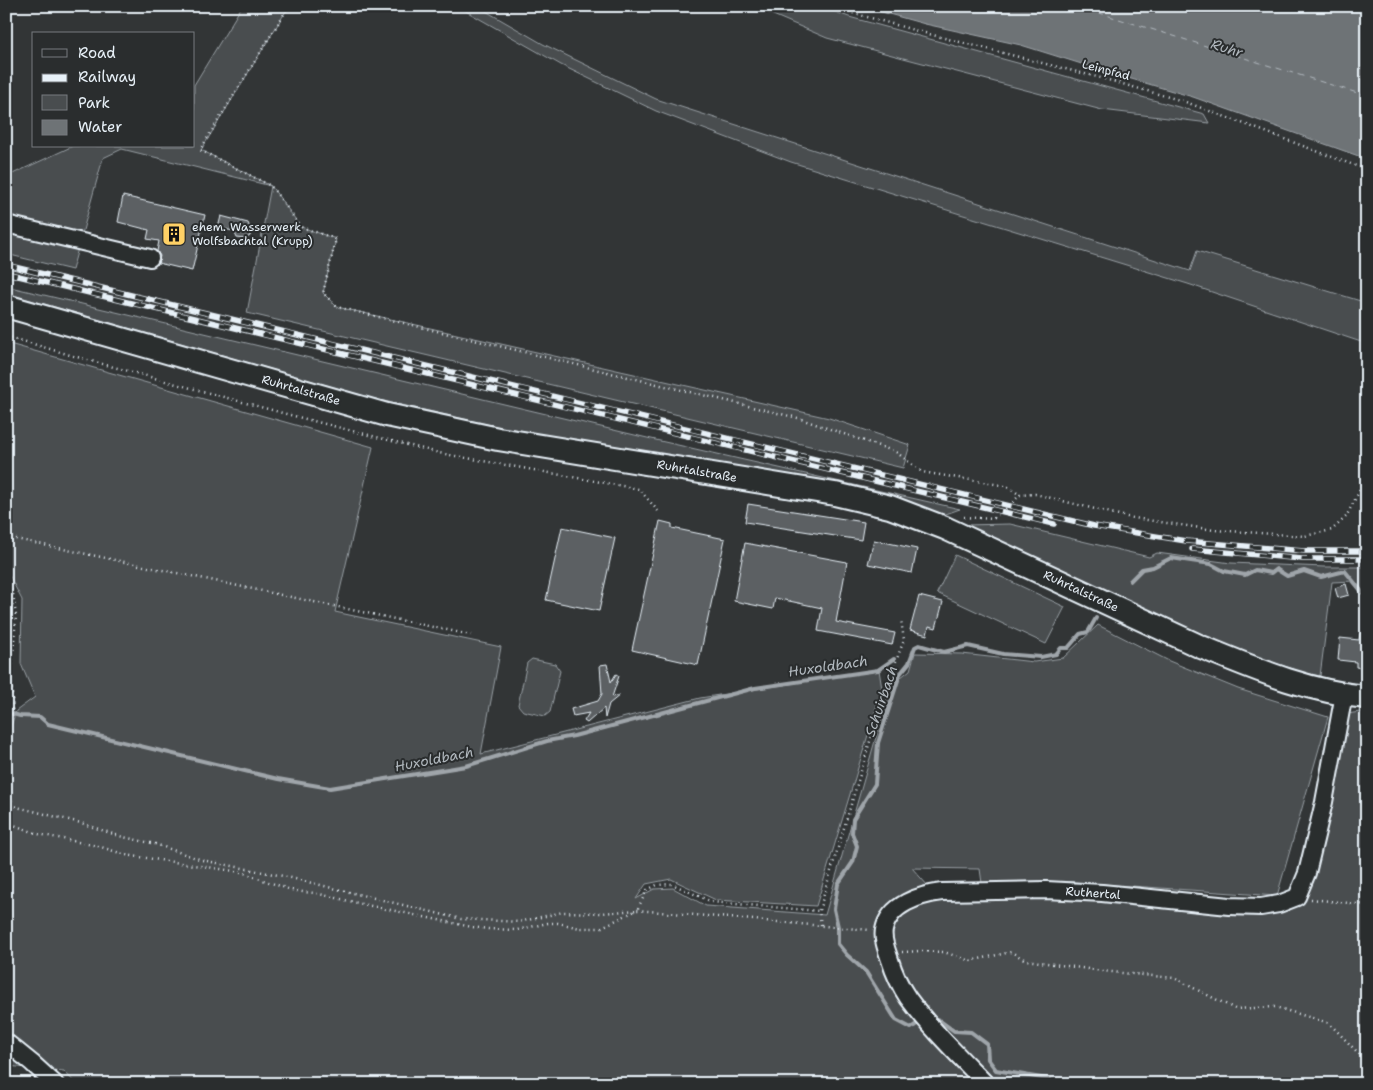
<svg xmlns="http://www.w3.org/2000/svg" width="1373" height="1090" font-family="'Shantell Sans',sans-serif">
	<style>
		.green { fill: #494d4f; stroke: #989fa4 }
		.water { fill: #6e7376; stroke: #9fa5aa }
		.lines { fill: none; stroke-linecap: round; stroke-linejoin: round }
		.stream { stroke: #9fa5aa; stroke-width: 4 }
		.ferry { stroke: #b1b8be; stroke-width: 1; stroke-dasharray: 6 5; stroke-linecap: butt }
		.building { fill: #5c6063; stroke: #e8f1f8 }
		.street-casing { stroke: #e8f1f8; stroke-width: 20 }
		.secondary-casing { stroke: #e8f1f8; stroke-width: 26 }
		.path { stroke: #e8f1f8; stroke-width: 2.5; stroke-dasharray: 1 4; stroke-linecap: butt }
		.street { stroke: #2a2d2e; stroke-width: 16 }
		.secondary { stroke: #2a2d2e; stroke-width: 22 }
		.rail-casing { stroke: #e8f1f8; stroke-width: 5.5 }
		.rail { stroke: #2a2d2e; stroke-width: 4; stroke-dasharray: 11; stroke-linecap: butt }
		.labels { text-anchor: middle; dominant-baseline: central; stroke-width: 4; stroke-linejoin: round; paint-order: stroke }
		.street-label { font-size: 12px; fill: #e8f1f8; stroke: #2a2d2e }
		.poi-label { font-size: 12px; fill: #e8f1f8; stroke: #2a2d2e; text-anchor: start }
		.water-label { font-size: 14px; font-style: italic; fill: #b1b8be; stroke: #2a2d2e }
	</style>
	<rect width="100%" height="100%" fill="#323536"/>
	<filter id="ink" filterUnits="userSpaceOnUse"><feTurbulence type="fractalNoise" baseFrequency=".02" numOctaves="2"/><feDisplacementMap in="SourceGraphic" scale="10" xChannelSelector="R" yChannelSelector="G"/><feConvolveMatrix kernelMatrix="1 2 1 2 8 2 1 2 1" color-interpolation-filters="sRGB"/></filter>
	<g filter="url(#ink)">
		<path class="green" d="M242 6H289L201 150 271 186 301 227 336 239 323 293 337 307 829 418 910 445 903 468 247 313 271 186 122 149 103 158 72 270 6 254V177L73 146H194V85Z
			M457 6H477L543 44 656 99 1190 271 1197 251 1367 303V344L1188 284 791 162 656 111 561 65Z
			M752 6H819L849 17 1204 114 1209 123 1102 110 827 38Z
			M6 286 660 441 960 509 940 516 655 455 491 425 375 399 6 293Z
			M6 343 373 447 335 612 501 647 481 754 700 698 879 670 882 689 816 906 716 900 671 879 646 884 636 899 654 889 673 888 706 906 825 915 891 685 910 670 915 653 962 654 1034 662 1063 658 1098 625 1169 661 1238 689 1328 717 1277 896 1073 882 982 883 980 869 912 868 937 896 1077 897 1261 913 1302 904 1347 714 1367 711V1084H76L64 1071 6 1066V801H13L6 786V741L16 711 35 697 21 664 22 600 6 569Z
			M1010 524 1149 557 1157 553 1231 563 1324 567H1367V597L1364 596 1354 581 1332 582 1320 676 1302 672 1239 651 964 525Z
			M955 555 1065 607 1046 644 937 593Z
			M532 659 555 664 560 671 550 712 545 716 523 711 518 705 527 663Z"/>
		<path class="water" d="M860 6H1367V159L1193 97 1104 71 1021 45 925 24Z"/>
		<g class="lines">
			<path class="stream" d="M1130 581 1142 569 1153 567 1171 558 1211 564 1224 571 1245 575 1255 570 1271 573 1276 569 1287 576 1304 571 1321 577 1345 571 1363 593 1367 595
				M6 712 20 716 40 717 48 724 278 779 330 788 466 766 547 741 574 736 755 688 878 670 894 659
				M933 1018 939 1020 954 1031 971 1032 987 1044 988 1059 996 1070 1047 1079 1060 1084
				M921 1021 911 1028 896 1020 866 972 847 955 838 944V927L834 909 838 884 853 862 857 846 852 833 853 819 875 784 878 743 900 674 909 663 915 647 919 645 944 652 968 646 1003 654 1041 657 1056 654 1061 648H1068L1080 634 1088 632 1096 618"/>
			<path class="ferry" d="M1077 6 1367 96"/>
		</g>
		<path class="building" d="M123 196 205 215 192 271 158 263 160 256 157 251 159 241 147 239 149 230 118 222Z
			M221 216 248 223 251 230 250 236 245 239 237 238 234 231 218 228Z
			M748 504 864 522 861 540 745 522Z
			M660 521 672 524V528L725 539 698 665 632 650Z
			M562 527 615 538 599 611 546 600Z
			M874 540 917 549 912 573 868 564Z
			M745 543 847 562 836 622 895 633 892 645 818 631 822 608 775 598 773 609 734 601Z
			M1346 584 1349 595 1338 598 1335 588Z
			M919 596 943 602 936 628 929 626 927 635 910 630Z
			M1360 633H1367V669L1356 667V662L1338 660 1340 638 1359 640Z
			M607 664 611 682 616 674 619 676 612 697 620 695 609 704 605 718 604 708 587 723 584 721 589 713 573 716 571 709 598 701 602 694 600 665Z"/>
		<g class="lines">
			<g class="street-casing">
				<path id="street" d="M6 224 150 258
					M6 1042 32 1063 55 1084
					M986 1084C959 1056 931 1029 908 998 900 986 894 973 890 960 887 951 882 939 884 930 889 904 920 895 942 892L1046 890 1102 893 1229 906 1261 907 1279 904 1297 897 1307 873 1324 802 1344 694"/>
			</g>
			<g class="secondary-casing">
				<path id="secondary" d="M6 306 387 415 498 439 835 494 890 507 945 528 1199 646C1253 668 1308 692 1367 697"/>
			</g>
			<path class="path" d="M289 6 200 150 271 186 301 227 336 239 323 293 337 307 798 418 896 452 922 472 1007 486 1020 495
				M834 6 853 13 921 32 1101 78 1183 101 1367 170
				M6 336 77 357 290 415 439 453 639 489 658 511
				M964 517 993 519 1009 506 1020 495 1035 494 1127 517 1214 530 1305 536 1332 530 1346 517 1367 476
				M6 537 471 635
				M6 581 13 593 16 616 11 679 13 707 6 726
				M6 802 13 806 81 823 119 836 155 844 202 860 283 876 461 919 519 922 563 912 602 913 637 910 647 890 657 885 672 884 712 902 819 911
				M6 822 38 834 98 846 126 855 241 872 291 890 303 892 315 893 362 904 472 927 488 929 517 930 548 923H558L580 928H600L637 910 870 930
				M1311 899 1367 905
				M821 925 819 911 886 688 904 640 901 620
				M902 952 920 951 944 952 970 961 1011 952 1026 960 1102 971 1174 978 1235 1009 1275 1007 1329 1023 1367 1062"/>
			<use href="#street" class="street"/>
			<use href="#secondary" class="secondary"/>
			<g class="rail-casing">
				<path id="rail" d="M6 265 1094 526 1186 541 1304 551H1367
					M6 273 1054 524
					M1192 549 1302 559H1367"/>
			</g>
			<use href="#rail" class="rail"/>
		</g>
	</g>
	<defs>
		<g id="building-square" transform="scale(1.25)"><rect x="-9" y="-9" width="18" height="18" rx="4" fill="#ffd166" stroke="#2a2d2e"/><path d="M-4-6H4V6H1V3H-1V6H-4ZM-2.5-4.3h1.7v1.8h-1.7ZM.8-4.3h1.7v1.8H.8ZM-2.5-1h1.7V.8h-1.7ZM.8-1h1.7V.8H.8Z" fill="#111"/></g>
	</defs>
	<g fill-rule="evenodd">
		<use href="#building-square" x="174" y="234"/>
	</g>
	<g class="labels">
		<g class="street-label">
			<text transform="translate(1106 70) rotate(15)">Leinpfad</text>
			<text transform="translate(301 390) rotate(16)">Ruhrtalstraße</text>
			<text transform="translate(697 471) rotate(10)">Ruhrtalstraße</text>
			<text transform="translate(1081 591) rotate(25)">Ruhrtalstraße</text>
			<text transform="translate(1093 893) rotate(4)">Ruthertal</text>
		</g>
		<g class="poi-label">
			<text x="192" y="227">ehem. Wasserwerk<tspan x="192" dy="14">Wolfsbachtal (Krupp)</tspan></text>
		</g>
		<g class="water-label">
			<text transform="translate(1227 48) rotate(17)">Ruhr</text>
			<text transform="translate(828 666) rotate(-8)">Huxoldbach</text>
			<text transform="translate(881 701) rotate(-71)">Schuirbach</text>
			<text transform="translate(434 759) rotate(-11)">Huxoldbach</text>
		</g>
	</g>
	<rect width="1373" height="1090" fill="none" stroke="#2a2d2e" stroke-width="25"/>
	<rect x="12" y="12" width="1348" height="1065" fill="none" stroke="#e8f1f8" stroke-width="2" filter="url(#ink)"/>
	<rect x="32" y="32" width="162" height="115" fill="#2a2d2e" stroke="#767b7f"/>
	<rect x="42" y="49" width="25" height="8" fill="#2a2d2e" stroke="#767b7f"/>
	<text x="78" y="58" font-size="15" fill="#e8f1f8">Road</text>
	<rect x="42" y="74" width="25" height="8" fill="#e8f1f8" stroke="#767b7f"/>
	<text x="78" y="82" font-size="15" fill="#e8f1f8">Railway</text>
	<rect x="42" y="95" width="25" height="15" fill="#494d4f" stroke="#767b7f"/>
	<text x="78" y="108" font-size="15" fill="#e8f1f8">Park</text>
	<rect x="42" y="120" width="25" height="15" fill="#6e7376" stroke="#767b7f"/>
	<text x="78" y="132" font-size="15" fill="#e8f1f8">Water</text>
</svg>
